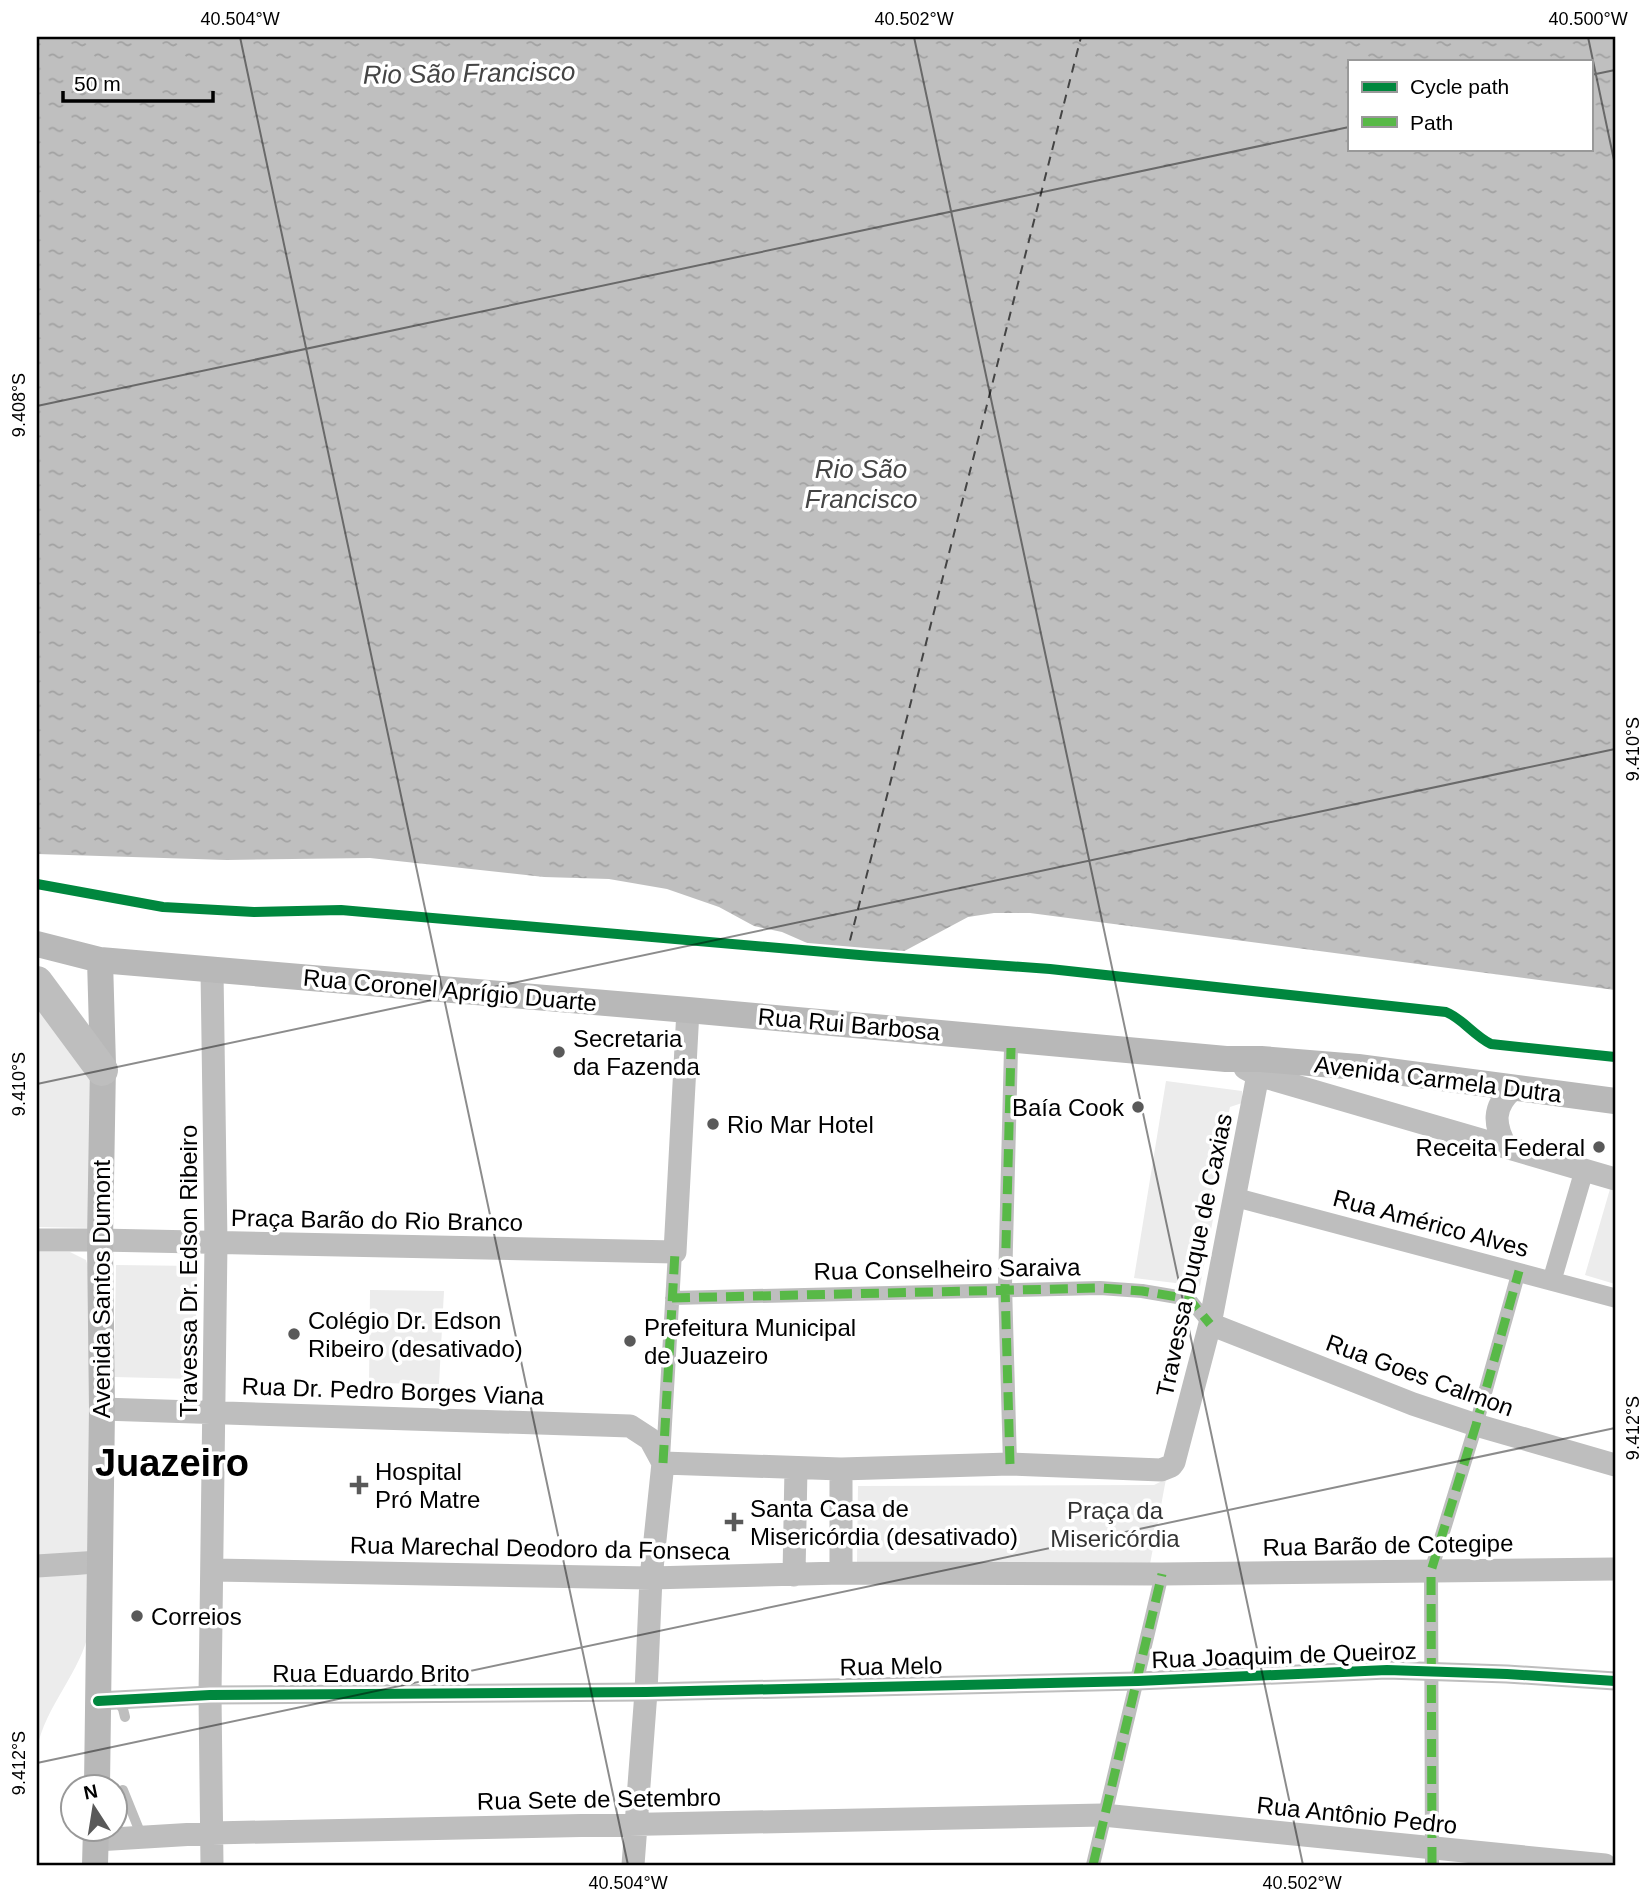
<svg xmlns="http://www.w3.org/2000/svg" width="1652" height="1902" font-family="Arial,sans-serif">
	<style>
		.green { fill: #ececec }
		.water { fill: url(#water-ripples); fill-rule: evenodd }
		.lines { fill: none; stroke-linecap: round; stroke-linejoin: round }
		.ferry { stroke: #444; stroke-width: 2; stroke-dasharray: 9 7; stroke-linecap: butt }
		.service { stroke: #bebebe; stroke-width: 10 }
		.pedestrian { stroke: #bebebe; stroke-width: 14 }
		.minor { stroke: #bebebe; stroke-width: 19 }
		.tertiary { stroke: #bebebe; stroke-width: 23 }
		.secondary { stroke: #b8b8b8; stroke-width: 26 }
		.trunk { stroke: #bebebe; stroke-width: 32 }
		.quiet { stroke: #58b947; stroke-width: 9; stroke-dasharray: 18 9; stroke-linecap: butt }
		.cycleway-casing { stroke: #fff; stroke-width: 15 }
		.cycleway { stroke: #00873e; stroke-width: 10 }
		.ticks { fill: none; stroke: #000; stroke-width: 2; stroke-opacity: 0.45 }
		.poi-dot { fill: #595959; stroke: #fff; stroke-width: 2.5 }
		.labels { text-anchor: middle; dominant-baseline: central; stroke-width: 7; stroke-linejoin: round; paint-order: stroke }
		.street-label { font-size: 24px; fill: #000; stroke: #fff }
		.poi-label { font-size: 24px; fill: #000; stroke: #fff; text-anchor: start }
		.park-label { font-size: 24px; fill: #333; stroke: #fff }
		.water-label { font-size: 26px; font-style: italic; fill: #444; stroke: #fff }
		.town-label { font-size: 38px; font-weight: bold; fill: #000; stroke: #fff }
		.neatline { fill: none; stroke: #000; stroke-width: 2.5 }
		.ticks-label { font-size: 18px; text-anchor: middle; fill: #000 }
	</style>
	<defs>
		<pattern id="water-ripples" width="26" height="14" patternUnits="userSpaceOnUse" patternTransform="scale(1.75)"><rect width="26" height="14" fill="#bfbfbf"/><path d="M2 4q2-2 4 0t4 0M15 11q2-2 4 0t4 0" fill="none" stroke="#a2a2a2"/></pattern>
	</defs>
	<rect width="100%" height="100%" fill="#fff"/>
	<path class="green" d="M37 998 92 1068V1228L37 1227Z
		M1166 1081 1242 1091V1103L1230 1107 1212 1188 1216 1204 1200 1286 1134 1278Z
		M1610 1189 1615 1191V1284L1585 1275Z
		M37 1252H70L86 1260 92 1280 94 1555H37Z
		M116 1265 197 1266 195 1379 114 1377Z
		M370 1290 444 1291 439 1384 369 1383Z
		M1166 1479 1150 1564 857 1562 858 1486 1154 1485Z
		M37 1574 92 1575C91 1593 92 1613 89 1630 82 1671 45 1706 37 1749Z"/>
	<path class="water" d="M37 37H1615V990L1030 913H994L968 917 897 955 846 956 814 946 782 932 754 926 719 907 667 889 609 879 544 877 370 858 227 860 37 854ZM1349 61H1591V149H1349Z"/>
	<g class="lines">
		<path class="ferry" d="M846 956 1081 37"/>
		<path class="service" d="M117 1700 123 1709 125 1717
			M123 1790 142 1837"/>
		<path class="pedestrian" d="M672 1298 1100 1288 1142 1291 1189 1299 1210 1324
			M663 1458 675 1252
			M1010 1464 1005 1285 1011 1048
			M1093 1865 1162 1574
			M1432 1865 1431 1571 1476 1425 1519 1271"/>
		<path class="minor" d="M1234 1197 1615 1298
			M1552 1280 1584 1171
			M98 1701 210 1695 646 1692 1138 1681 1387 1670 1507 1674 1615 1681"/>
		<path class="tertiary" d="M212 971 216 1243 210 1695 212 1865
			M1245 1068 1258 1075 1615 1179
			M1506 1147C1494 1125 1492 1107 1513 1089
			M37 1240H100L675 1252 688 1010
			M1210 1324 1413 1404 1476 1425 1615 1465
			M102 1409 630 1426 650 1439 663 1463
			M663 1463 841 1469 1010 1464 1161 1470 1171 1466 1174 1462 1210 1324 1261 1059
			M37 1566 100 1562
			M213 1570 651 1578 841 1573 1162 1574 1615 1569
			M841 1573V1469
			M794 1575 796 1468
			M96 1840 212 1833 1103 1815 1605 1865
			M633 1865 646 1692 651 1578 663 1463"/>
		<path class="secondary" d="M37 944 100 960 688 1010 1226 1059H1261L1358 1067 1615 1101
			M97 1786 102 1409 100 1240 103 1065 100 960
			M95 1865 96 1828"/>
		<path class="trunk" d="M37 982 102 1070"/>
		<path class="quiet" d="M672 1298 1100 1288 1142 1291 1189 1299 1210 1324
			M663 1463 675 1252
			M1010 1464 1005 1285 1011 1048
			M1093 1865 1162 1574
			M1432 1865 1431 1571 1476 1425 1519 1271"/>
		<g class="cycleway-casing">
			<path id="cycleway" d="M37 884 163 907 254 912 341 910 871 956 1050 969 1446 1012C1463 1019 1473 1035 1491 1044L1615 1057
				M98 1701 210 1695 646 1692 1138 1681 1387 1670 1507 1674 1615 1681"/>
		</g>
		<use href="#cycleway" class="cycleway"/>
	</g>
	<path class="ticks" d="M240 37 628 1865M914 37 1303 1865M1588 37 1615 165M1591 75 1615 70M37 406 1349 127M37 1084 1615 749M37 1763 1615 1428"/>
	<g class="poi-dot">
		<circle cx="559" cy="1052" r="7"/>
		<circle cx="1138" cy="1107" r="7"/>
		<circle cx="713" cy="1124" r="7"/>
		<circle cx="1599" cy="1147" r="7"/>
		<circle cx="294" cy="1334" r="7"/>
		<circle cx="630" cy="1341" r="7"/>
		<path d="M355.5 1474.5h7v7h7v7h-7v7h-7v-7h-7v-7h7z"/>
		<path d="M730.5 1511.5h7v7h7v7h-7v7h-7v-7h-7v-7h7z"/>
		<circle cx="137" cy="1616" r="7"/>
	</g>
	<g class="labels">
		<g class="street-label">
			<text transform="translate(450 990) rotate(5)">Rua Coronel Aprígio Duarte</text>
			<text transform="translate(849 1024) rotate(5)">Rua Rui Barbosa</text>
			<text transform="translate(1438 1079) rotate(7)">Avenida Carmela Dutra</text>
			<text transform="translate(377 1220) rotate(1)">Praça Barão do Rio Branco</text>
			<text transform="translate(1431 1223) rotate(15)">Rua Américo Alves</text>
			<text transform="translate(1194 1255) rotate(-78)">Travessa Duque de Caxias</text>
			<text transform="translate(947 1269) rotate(-1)">Rua Conselheiro Saraiva</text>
			<text transform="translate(188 1271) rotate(-90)">Travessa Dr. Edson Ribeiro</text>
			<text transform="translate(101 1289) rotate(-90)">Avenida Santos Dumont</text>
			<text transform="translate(1420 1375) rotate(20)">Rua Goes Calmon</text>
			<text transform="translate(393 1391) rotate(2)">Rua Dr. Pedro Borges Viana</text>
			<text transform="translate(1388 1545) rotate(-1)">Rua Barão de Cotegipe</text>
			<text transform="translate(540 1548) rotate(1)">Rua Marechal Deodoro da Fonseca</text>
			<text transform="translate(1284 1655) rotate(-2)">Rua Joaquim de Queiroz</text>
			<text transform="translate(891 1666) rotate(-1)">Rua Melo</text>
			<text x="371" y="1673">Rua Eduardo Brito</text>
			<text transform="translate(599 1799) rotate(-1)">Rua Sete de Setembro</text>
			<text transform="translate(1357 1815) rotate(6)">Rua Antônio Pedro</text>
		</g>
		<g class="poi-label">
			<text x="573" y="1038">Secretaria<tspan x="573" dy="28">da Fazenda</tspan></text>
			<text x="1124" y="1107" text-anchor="end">Baía Cook</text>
			<text x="727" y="1124">Rio Mar Hotel</text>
			<text x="1585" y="1147" text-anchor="end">Receita Federal</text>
			<text x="308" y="1320">Colégio Dr. Edson<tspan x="308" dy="28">Ribeiro (desativado)</tspan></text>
			<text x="644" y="1327">Prefeitura Municipal<tspan x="644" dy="28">de Juazeiro</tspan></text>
			<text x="375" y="1471">Hospital<tspan x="375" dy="28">Pró Matre</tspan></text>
			<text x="750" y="1508">Santa Casa de<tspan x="750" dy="28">Misericórdia (desativado)</tspan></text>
			<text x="151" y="1616">Correios</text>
		</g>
		<g class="park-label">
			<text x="1115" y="1510">Praça da<tspan x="1115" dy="28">Misericórdia</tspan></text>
		</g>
		<g class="water-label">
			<text transform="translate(469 73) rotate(-1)">Rio São Francisco</text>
			<text x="861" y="469">Rio São<tspan x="861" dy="30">Francisco</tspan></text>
		</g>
		<g class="town-label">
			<text x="172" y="1463">Juazeiro</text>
		</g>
	</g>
	<rect width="1652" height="1902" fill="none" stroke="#ffffff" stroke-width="77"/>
	<rect x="1348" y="60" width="245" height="91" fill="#ffffff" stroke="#999999" stroke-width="2"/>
	<rect x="1362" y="82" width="35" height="10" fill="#00873e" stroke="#999999" stroke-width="2"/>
	<text x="1410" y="94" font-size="21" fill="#000000">Cycle path</text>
	<rect x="1362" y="117" width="35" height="10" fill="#58b947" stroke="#999999" stroke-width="2"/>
	<text x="1410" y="130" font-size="21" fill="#000000">Path</text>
	<g transform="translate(94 1808) rotate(348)"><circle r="33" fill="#ffffff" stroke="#999999" stroke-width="2"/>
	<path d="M0-5L12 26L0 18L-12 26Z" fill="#595959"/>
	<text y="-10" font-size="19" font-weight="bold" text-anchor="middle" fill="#000000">N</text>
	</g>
	<path d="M63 91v10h150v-10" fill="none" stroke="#000000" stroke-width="3.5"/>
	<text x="74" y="91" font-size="21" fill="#000000" stroke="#ffffff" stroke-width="5" paint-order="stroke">50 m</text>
	<rect x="38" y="38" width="1576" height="1826" class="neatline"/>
	<g class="ticks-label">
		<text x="240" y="25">40.504°W</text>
		<text x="914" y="25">40.502°W</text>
		<text x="1588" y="25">40.500°W</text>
		<text transform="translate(19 405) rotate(-90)" y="6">9.408°S</text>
		<text transform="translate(1633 749) rotate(-90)" y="6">9.410°S</text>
		<text transform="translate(19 1084) rotate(-90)" y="6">9.410°S</text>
		<text transform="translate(1633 1428) rotate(-90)" y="6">9.412°S</text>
		<text transform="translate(19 1763) rotate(-90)" y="6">9.412°S</text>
		<text x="628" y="1889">40.504°W</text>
		<text x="1302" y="1889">40.502°W</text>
	</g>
</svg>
